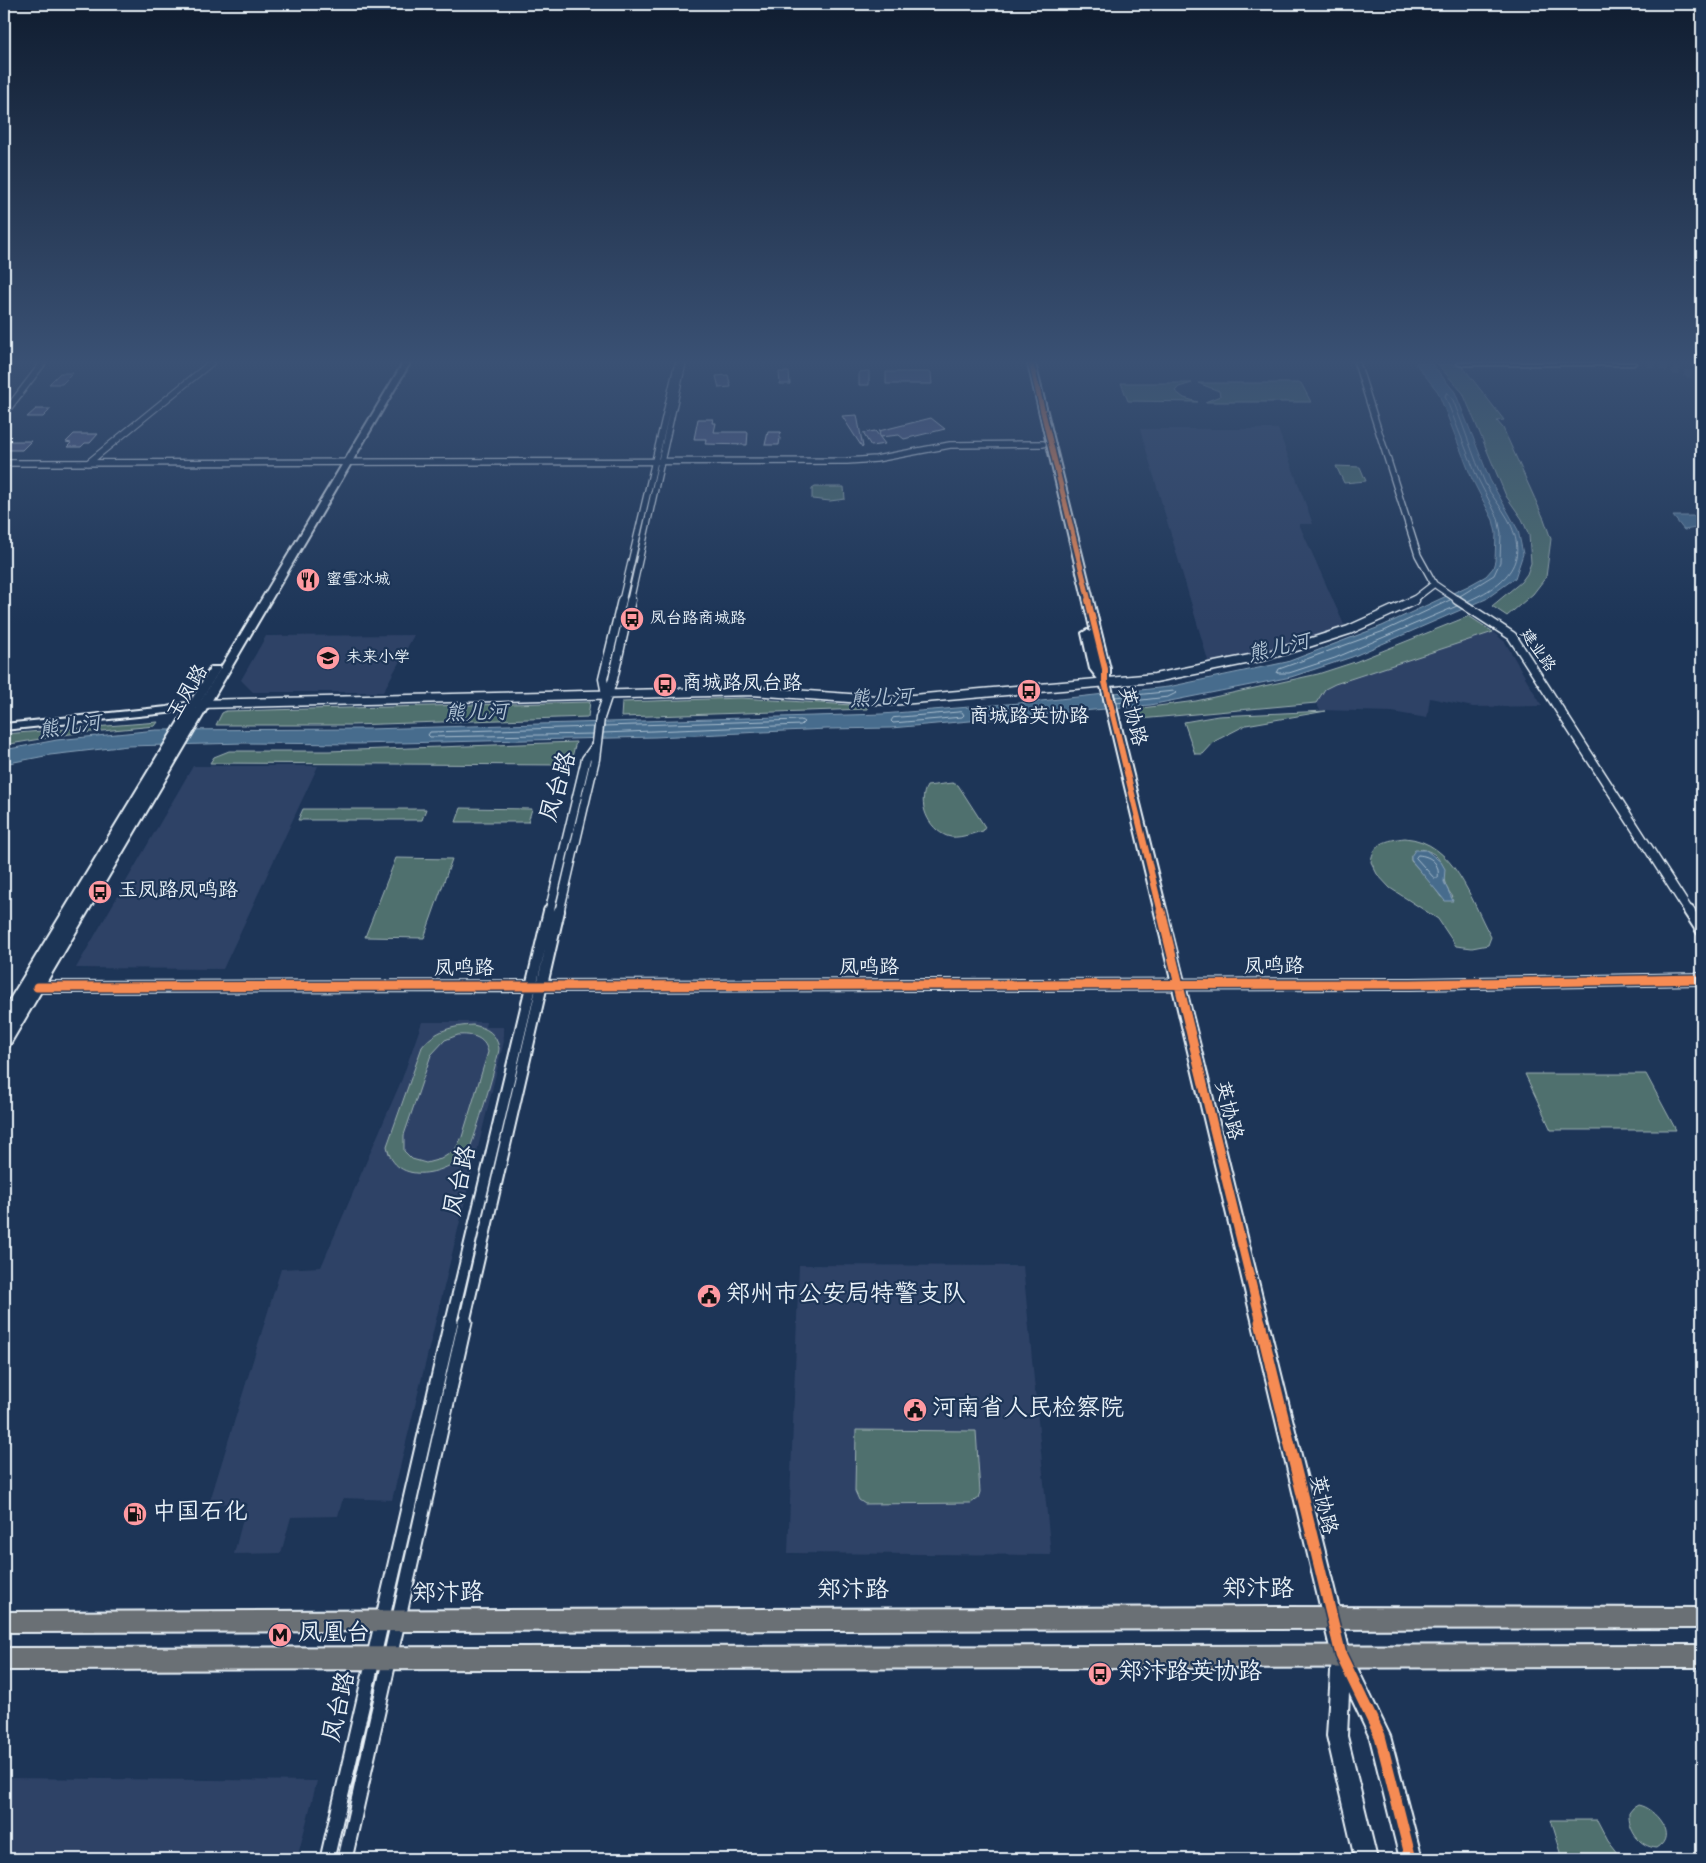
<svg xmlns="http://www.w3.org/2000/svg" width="1706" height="1863" font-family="Dekko,'LXGW WenKai TC',sans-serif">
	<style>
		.built { fill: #2e4266 }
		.green { fill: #506f6e; stroke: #9cb0b3; fill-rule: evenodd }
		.water { fill: #466c8d; stroke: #87a1b8 }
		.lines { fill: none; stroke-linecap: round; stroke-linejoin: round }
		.shore { stroke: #a7bccd; stroke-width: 1 }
		.building { fill: #546189; stroke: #e8f1f8 }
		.secondary-tunnel { stroke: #3b516f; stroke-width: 8; stroke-dasharray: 8 4.5; stroke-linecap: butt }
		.street-far3-casing { stroke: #e8f1f8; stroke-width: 8 }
		.street-far2-casing { stroke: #e8f1f8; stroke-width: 11 }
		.street-far1-casing { stroke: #e8f1f8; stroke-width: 14 }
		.street-casing { stroke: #e8f1f8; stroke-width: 17 }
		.secondary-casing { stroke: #e8f1f8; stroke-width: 4 }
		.primary-casing { stroke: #e8f1f8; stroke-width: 4 }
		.street-far3 { stroke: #1d3557; stroke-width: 5.5 }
		.street-far2 { stroke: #1d3557; stroke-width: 8 }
		.street-far1 { stroke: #1d3557; stroke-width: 10 }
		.street { stroke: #1d3557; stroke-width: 13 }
		.secondary { fill: #1d3557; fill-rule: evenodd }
		.primary { fill: #6b6f75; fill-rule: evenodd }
		.cycleway-far3-casing { stroke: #1d3557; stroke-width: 7 }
		.cycleway-far2-casing { stroke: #1d3557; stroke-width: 9 }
		.cycleway-far1-casing { stroke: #1d3557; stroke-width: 12 }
		.cycleway-casing { stroke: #1d3557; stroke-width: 14 }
		.cycleway-far3 { stroke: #f68b52; stroke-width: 5 }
		.cycleway-far2 { stroke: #f68b52; stroke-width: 6 }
		.cycleway-far1 { stroke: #f68b52; stroke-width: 9 }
		.cycleway { stroke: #f68b52; stroke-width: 11 }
		.labels { text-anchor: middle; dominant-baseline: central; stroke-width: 4.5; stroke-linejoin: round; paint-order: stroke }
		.far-poi-label { font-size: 16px; fill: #e8f1f8; stroke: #1d3557; text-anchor: start }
		.far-street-label { font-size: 16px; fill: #e8f1f8; stroke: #1d3557 }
		.poi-label { font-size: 20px; fill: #e8f1f8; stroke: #1d3557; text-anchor: start }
		.street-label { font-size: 20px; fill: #e8f1f8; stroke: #1d3557 }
		.water-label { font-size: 21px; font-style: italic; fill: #afc2d3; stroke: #1d3557 }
		.near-street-label { font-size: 24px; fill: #e8f1f8; stroke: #1d3557 }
		.near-poi-label { font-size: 24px; fill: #e8f1f8; stroke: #1d3557; text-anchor: start }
	</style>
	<rect width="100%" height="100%" fill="#1d3557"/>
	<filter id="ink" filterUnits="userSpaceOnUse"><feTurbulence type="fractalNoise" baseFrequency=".02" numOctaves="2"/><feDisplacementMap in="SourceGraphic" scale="10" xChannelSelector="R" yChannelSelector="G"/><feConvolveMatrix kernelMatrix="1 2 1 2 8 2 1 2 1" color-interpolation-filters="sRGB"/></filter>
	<g filter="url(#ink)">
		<path class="built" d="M1140 429H1278L1313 524H1299L1345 627 1297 644 1209 664Z
			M1493 632 1505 642 1542 706 1473 707 1430 698 1427 718 1392 712 1320 710 1316 703 1325 689 1335 684Z
			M414 635 383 692H253L241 680 266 636Z
			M193 766H318L223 969 76 968Z
			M422 1022H486L485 1027H503L504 1041 392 1500 343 1498 338 1516 291 1517 281 1553 234 1554 247 1503 209 1504 281 1269 321 1267 402 1079Z
			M799 1265 1023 1266 1051 1555 788 1553Z
			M4 1778 317 1781 297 1859H4Z"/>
		<path class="green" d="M1451 364 1463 367 1504 420 1497 421 1503 428 1544 519 1551 539 1546 577 1533 594 1507 616 1492 606 1521 582 1527 574 1531 563 1529 535 1522 519 1506 496 1463 393 1438 365Z
			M1121 383H1192L1179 387 1175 391 1184 398 1198 402 1128 401Z
			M1198 383H1301L1311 402H1205L1220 396 1219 391Z
			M1336 466 1360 467 1366 481 1344 483Z
			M815 487H844L845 499 830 501 812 499V489Z
			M1469 616 1493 632 1335 684 1325 689 1316 703 1129 720 1127 710 1196 701 1318 674 1355 662Z
			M741 698 867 706V709L621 717 622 702Z
			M590 702 588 717 352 725H216L222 713 226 711Z
			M1326 711 1246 725 1215 741 1203 754H1195L1184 722 1218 716Z
			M158 722 155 726 70 734 4 745V734Z
			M576 742 572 757 566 761 565 765 210 763 214 757 229 751H329Z
			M952 783 958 785 985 827 983 831C973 833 957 840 947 836 928 829 917 803 927 786Z
			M461 808 532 809 528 822H456Z
			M303 809H426L422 820H298Z
			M1405 838C1455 842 1470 899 1491 937L1488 945 1472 948 1456 946 1438 919 1390 888 1377 874 1371 862C1373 843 1387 840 1405 838ZM1421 849C1444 854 1440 866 1445 883 1446 888 1450 893 1453 897H1441L1429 880 1411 861V856Z
			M396 858 452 859 424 938 365 937Z
			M473 1025C487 1028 496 1033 499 1048 500 1053 473 1144 469 1150 450 1175 394 1188 387 1146L422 1047C435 1030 453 1026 473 1025ZM458 1035C472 1034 485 1037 488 1052L462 1137 455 1150 441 1159 426 1163 412 1159 404 1151V1135L431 1055 445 1040Z
			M1525 1074H1646L1676 1130H1551Z
			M856 1430 976 1431 980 1492 978 1498 971 1503 865 1504 859 1500 855 1491Z
			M1638 1805C1655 1808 1678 1836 1657 1848 1639 1847 1628 1830 1629 1813L1633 1808Z
			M1551 1820H1597L1608 1841 1622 1859H1563Z"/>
		<path class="water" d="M1415 363H1431L1455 392 1490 480 1518 530 1523 554 1515 578 1486 599 1352 657 1291 677 1150 705 891 728 827 729 655 737 356 744 244 743 128 746 50 755 4 764V750L57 740 156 730 369 729 882 714 1032 702 1168 687 1287 662 1382 626 1468 586 1486 576 1493 568 1495 561 1496 533 1493 520 1472 479 1438 392Z
			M1673 516H1702V527L1684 530Z
			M1415 850H1426L1441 862 1445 869 1444 882 1453 901H1445L1411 860V856Z"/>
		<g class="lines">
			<path class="shore" d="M1460 596 1494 575 1500 562 1501 533 1498 518 1477 477 1445 396 1447 392 1453 400C1464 427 1473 456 1485 483 1491 496 1501 506 1508 519 1531 562 1506 584 1468 601
				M1450 600 1384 631 1279 669 1277 673H1289L1335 658 1457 606
				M1115 697 1174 691 1176 693 1168 697 1116 703
				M962 712 964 715 962 717 893 723 891 721 893 718Z
				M603 733 801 725 804 722 801 720 604 726
				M593 734 430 737 428 735 430 732 594 727
				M1418 855C1432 856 1440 864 1438 878H1434L1416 858Z"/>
		</g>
		<path class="building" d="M869 371V385H859V372Z
			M779 372H789L790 384H780Z
			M886 372H931L932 384H886Z
			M60 373H73L62 384H49Z
			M728 375 731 387 719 388 716 376Z
			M36 409H51L43 417H27Z
			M857 415 863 447H862L842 416Z
			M931 418 945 429 904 439 899 435 880 437 879 431Z
			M698 419H713L712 423H716L714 432H748L747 445 705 444 706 439H694Z
			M875 431 876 432 885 444 871 446 863 433Z
			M768 432H781L779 445H765Z
			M74 434H98L90 443H85L81 447H67L71 443 66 442Z
			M6 441H31L22 450H4Z"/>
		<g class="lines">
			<path class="secondary-tunnel" d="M1648 363 1702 377"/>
			<g class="street-far3-casing">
				<path id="street-far3" d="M1357 363 1418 555 1434 584 1459 601
					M4 414 43 363
					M4 463 847 461 876 459 950 445 1043 444
					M88 463 211 363
					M622 601 677 367 680 363
					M630 601 683 363
					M1412 601 1434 584"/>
			</g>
			<g class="street-far2-casing">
				<path id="street-far2" d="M1457 600 1512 636 1690 913
					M606 694 603 679 622 600
					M199 704 752 691 890 701 1155 678 1265 656 1296 647 1349 630 1415 600
					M549 913 586 759 594 748
					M559 913 595 759 600 718 613 679 631 600"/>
			</g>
			<g class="street-far1-casing">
				<path id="street-far1" d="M1689 911 1702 931
					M37 987 1411 984 1702 979
					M451 1323 549 911
					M464 1323 559 911"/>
			</g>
			<g class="street-casing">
				<path id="street" d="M327 1859 451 1322
					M345 1859 465 1322"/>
			</g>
			<g class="secondary-casing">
				<path id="secondary" d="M403 363H410L9 1046 4 1048V1030L7 1024 4 1025V1009L186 709 167 713 4 730V724L167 707 190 702 211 667H219L220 669 190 719Z
					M1028 363H1035L1110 669V682L1350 1653 1390 1736 1422 1859H1400L1370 1738 1349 1693 1347 1736 1377 1859H1355L1327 1736 1332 1656 1100 682 1090 669 1082 633 1087 630 1091 632Z
					M1457 363H1636L1633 365H1460Z
					M1693 363H1702V366L1693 365Z"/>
			</g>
			<g class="primary-casing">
				<path id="primary" d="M1278 1607 1702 1608V1628L4 1632V1612Z
					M1702 1645V1667L4 1670V1648Z"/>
			</g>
			<use href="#street-far3" class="street-far3"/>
			<use href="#street-far2" class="street-far2"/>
			<use href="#street-far1" class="street-far1"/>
			<use href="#street" class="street"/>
			<use href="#secondary" class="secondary"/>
			<use href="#primary" class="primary"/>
			<g class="cycleway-far3-casing">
				<path id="cycleway-far3" d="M1031 363 1089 601"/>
			</g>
			<g class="cycleway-far2-casing">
				<path id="cycleway-far2" d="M1088 600 1105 669V682L1161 913"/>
			</g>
			<g class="cycleway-far1-casing">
				<path id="cycleway-far1" d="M1161 911 1261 1323
					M37 987 1411 984 1702 979"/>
			</g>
			<g class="cycleway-casing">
				<path id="cycleway" d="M1260 1322 1341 1655 1380 1736 1411 1859"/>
			</g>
			<use href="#cycleway-far3" class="cycleway-far3"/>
			<use href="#cycleway-far2" class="cycleway-far2"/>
			<use href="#cycleway-far1" class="cycleway-far1"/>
			<use href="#cycleway" class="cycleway"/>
		</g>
	</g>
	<linearGradient id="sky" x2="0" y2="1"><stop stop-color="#101d30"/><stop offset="0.58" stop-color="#3a5174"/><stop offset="1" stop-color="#3a5174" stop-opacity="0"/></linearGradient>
	<rect width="1706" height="624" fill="url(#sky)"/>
	<defs>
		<g id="restaurant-disc" transform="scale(1.25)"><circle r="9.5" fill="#ff9aa2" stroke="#1d3557"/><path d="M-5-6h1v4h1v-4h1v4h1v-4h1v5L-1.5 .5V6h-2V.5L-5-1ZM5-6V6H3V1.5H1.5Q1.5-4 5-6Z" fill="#111"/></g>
		<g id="bus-disc" transform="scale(1.25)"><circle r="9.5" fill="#ff9aa2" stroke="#1d3557"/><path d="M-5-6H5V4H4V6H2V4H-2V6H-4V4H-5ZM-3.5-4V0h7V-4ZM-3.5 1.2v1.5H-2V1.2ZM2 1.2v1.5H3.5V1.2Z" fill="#111"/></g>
		<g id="school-disc" transform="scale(1.25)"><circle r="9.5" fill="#ff9aa2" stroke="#1d3557"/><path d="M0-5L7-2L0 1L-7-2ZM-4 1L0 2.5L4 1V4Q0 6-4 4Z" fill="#111"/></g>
		<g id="civic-disc" transform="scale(1.25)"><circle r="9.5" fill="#ff9aa2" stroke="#1d3557"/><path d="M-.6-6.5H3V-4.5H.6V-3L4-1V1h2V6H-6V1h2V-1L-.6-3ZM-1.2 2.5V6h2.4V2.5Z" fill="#111"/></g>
		<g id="fuel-disc" transform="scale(1.25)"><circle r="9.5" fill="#ff9aa2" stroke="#1d3557"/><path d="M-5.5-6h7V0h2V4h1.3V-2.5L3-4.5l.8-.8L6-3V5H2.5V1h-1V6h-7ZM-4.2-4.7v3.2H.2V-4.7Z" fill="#111"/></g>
		<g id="metro-disc" transform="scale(1.25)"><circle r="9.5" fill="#ff9aa2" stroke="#1d3557"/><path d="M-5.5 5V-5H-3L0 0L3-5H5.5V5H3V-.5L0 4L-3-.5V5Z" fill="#111"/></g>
	</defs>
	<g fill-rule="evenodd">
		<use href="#restaurant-disc" x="308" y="580"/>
		<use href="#bus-disc" x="632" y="619"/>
		<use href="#school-disc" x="328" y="658"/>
		<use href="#bus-disc" x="665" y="685"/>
		<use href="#bus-disc" x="1029" y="691"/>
		<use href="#bus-disc" x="100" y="892"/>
		<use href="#civic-disc" x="709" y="1296"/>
		<use href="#civic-disc" x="915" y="1410"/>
		<use href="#fuel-disc" x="135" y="1514"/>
		<use href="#metro-disc" x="280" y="1635"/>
		<use href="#bus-disc" x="1100" y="1674"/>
	</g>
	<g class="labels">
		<g class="far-poi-label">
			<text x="326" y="580">蜜雪冰城</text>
			<text x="650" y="619">凤台路商城路</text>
			<text x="346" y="658">未来小学</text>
		</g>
		<g class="far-street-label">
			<text transform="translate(1537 651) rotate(55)">建业路</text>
		</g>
		<g class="poi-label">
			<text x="682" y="685">商城路凤台路</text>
			<text x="1029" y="718" text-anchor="middle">商城路英协路</text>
			<text x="118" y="892">玉凤路凤鸣路</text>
		</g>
		<g class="street-label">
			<text transform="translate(189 693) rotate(-59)">玉凤路</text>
			<text transform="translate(1131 717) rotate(76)">英协路</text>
			<text x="1274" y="968">凤鸣路</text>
			<text x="869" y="969">凤鸣路</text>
			<text x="464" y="970">凤鸣路</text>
			<text transform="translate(1227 1111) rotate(76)">英协路</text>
			<text transform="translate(1322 1505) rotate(77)">英协路</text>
		</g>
		<g class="water-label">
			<text transform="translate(1279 650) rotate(-13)">熊儿河</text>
			<text transform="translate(881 700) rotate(-3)">熊儿河</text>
			<text transform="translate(476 715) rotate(-2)">熊儿河</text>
			<text transform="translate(70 729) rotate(-8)">熊儿河</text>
		</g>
		<g class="near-street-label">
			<text transform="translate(560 787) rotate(-73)">凤台路</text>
			<text transform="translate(462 1181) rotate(-77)">凤台路</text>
			<text x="1258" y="1591">郑汴路</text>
			<text x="853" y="1592">郑汴路</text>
			<text transform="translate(448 1595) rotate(-1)">郑汴路</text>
			<text transform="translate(341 1707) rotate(-77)">凤台路</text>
		</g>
		<g class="near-poi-label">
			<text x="726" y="1296">郑州市公安局特警支队</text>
			<text x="932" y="1410">河南省人民检察院</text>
			<text x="152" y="1514">中国石化</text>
			<text x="298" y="1635">凤凰台</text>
			<text x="1118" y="1674">郑汴路英协路</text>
		</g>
	</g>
	<rect width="1706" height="1863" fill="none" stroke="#1d3557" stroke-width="20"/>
	<rect x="10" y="10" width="1686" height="1843" fill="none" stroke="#e8f1f8" stroke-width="2" filter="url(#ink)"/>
</svg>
